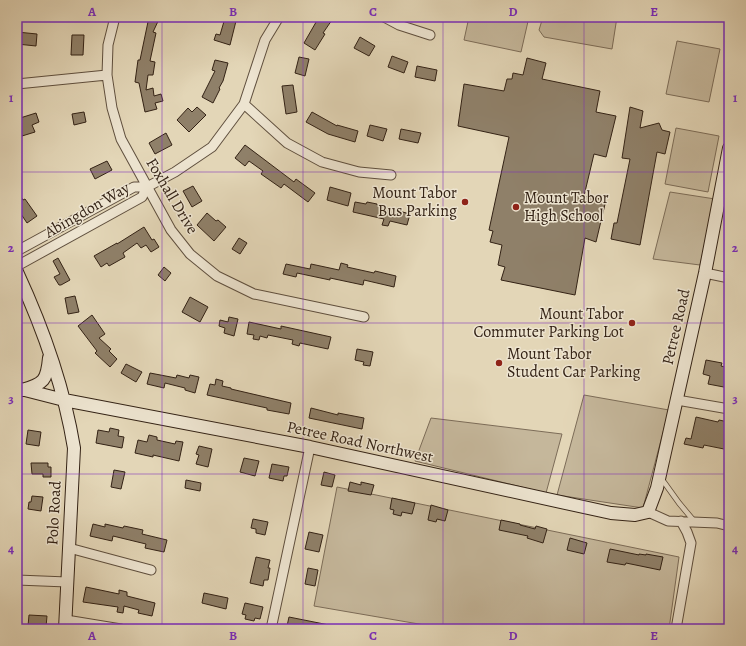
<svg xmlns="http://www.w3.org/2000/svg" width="746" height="646" font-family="Alegreya,serif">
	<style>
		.green { fill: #c5b79b; stroke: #7c6c58 }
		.building { fill: #8f8069; stroke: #332215 }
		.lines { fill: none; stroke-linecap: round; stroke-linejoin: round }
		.lane-casing { stroke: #5f4f3e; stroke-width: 6 }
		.street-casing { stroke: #5f4f3e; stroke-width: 11 }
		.secondary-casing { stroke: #332215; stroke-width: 14 }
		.lane { stroke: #ede4d0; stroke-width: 4.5 }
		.street { stroke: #ede4d0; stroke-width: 9 }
		.secondary { stroke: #ede4d0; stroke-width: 12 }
		.grid { fill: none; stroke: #7b2cbf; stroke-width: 1; stroke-opacity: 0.55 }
		.poi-dot { fill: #8f2418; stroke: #ede4d0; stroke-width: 1.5 }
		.labels { text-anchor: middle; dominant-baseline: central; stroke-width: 3; stroke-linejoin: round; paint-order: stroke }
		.poi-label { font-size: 16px; fill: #332215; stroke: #ede4d0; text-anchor: end }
		.street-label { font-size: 16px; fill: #332215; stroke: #ede4d0 }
		.neatline { fill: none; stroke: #7b2cbf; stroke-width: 1.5 }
		.grid-label { font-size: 13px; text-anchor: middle; font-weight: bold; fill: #7b2cbf }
	</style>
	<rect width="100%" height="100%" fill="#e3d6b7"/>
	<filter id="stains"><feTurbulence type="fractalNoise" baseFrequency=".005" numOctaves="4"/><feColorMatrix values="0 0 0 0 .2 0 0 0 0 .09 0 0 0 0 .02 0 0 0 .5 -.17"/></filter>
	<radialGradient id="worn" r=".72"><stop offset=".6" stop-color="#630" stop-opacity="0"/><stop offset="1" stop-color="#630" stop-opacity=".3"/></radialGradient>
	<path class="green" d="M469 17H529L521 52 464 40Z
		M543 17H617L612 49 544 37 539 30Z
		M674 17H729V19L675 18Z
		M677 41 720 49 709 102 666 94Z
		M676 128 719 136 708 192 665 184Z
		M670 192 715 199 700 265 653 259Z
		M584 395 669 410 643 508 557 495Z
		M431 418 562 434 546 493 415 461Z
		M337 487 679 557 669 629H448L314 606Z"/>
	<path class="building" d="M149 17H160L153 32 156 33 150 61 155 62 153 75H148L146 90 153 88 154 96 161 94 163 101 155 103 157 109 145 112 139 83 135 82 138 60H140Z
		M319 17H334L323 33 325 34 315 50 304 43Z
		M225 18 236 21 230 45 214 40 216 34 220 35Z
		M17 32 37 34 36 46 17 44Z
		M72 35H84L83 55H71Z
		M360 37 375 46 369 56 354 48Z
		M392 56 408 62 404 73 388 67Z
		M299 57 309 59 305 76 295 73Z
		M527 58 546 63 542 79 600 91 596 112 616 116 606 157 594 154 584 196 606 200 596 242 585 238 575 295 501 280 505 267 498 265 502 245 490 242 493 231 489 230 509 137 458 126 464 84 504 91 507 79H512L513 73 523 75Z
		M215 60 228 63 223 81 219 88 220 89 213 103 202 97 215 71 212 70Z
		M417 66 437 70 435 81 415 77Z
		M293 85 297 112 286 114 282 86Z
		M197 107 206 115 189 132 177 120 188 108 192 112Z
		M630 107 643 111 640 128 659 123 662 130 670 132 665 154 657 152 640 245 611 239 614 223H617L630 159 622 158Z
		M84 112 86 122 74 125 72 114Z
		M312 112 337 126V125L358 131 355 142 328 134 306 122Z
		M36 113 39 122 32 125 35 132 22 136 20 128 17 129V119Z
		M370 125 387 129 383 141 367 136Z
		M401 129 421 133 418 143 399 139Z
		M166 133 172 145 155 154 149 143Z
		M245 145 294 182 296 179 315 193 308 202 284 184 281 188 261 174 263 171 249 161 245 166 235 158Z
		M107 161 112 170 95 179 90 169Z
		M193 186 202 201 192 207 183 191Z
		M330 187 351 193 348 206 327 200Z
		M17 191 23 200 25 199 37 216 27 223 17 208Z
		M355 202 366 204 367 202 377 204V205L410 214 407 225 390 221 388 226 382 225 384 219 353 212Z
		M207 213 216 221 218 220 226 227 214 241 197 225Z
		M144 227 152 240 154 239 159 247 151 252 146 245 141 248 137 243 123 253 125 257 109 266 107 263 101 267 94 256 117 243V244Z
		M239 238 247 243 240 254 232 249Z
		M58 258 70 280 61 285H59L54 277 60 274 53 261Z
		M341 263 348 265 347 267 374 273 375 271 396 276 394 287 364 280 363 285 330 278V280L297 273 296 277 283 274 286 264 310 269 311 264 339 270Z
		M164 267 171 273 165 281 158 275Z
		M75 296 79 312 68 314 65 298Z
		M190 297 208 307 200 322 182 312Z
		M92 315 105 334 99 338 111 349 109 351 117 359 110 367 95 353 97 351 78 326Z
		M229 317 238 319 234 336 224 333 225 328 219 326 220 320 228 322Z
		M249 322 281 329V326L331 337 328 349 300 343 299 346 292 344 293 340 268 335 267 338 260 336 259 340 253 339 254 335 247 334Z
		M357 349 373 352 370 366 363 365 364 362 355 360Z
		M706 360 722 363 721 366 729 368V388L708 384 710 376 703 374Z
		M126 364 142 372 136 382 121 373Z
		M150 373 176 378 177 375 189 378 190 375 199 377 195 393 185 390V388L165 383 164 388 147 384Z
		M216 379 223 381 222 386 231 388V389L291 403 289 414 267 410V408L207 395 210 384 215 385Z
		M311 408 338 415V413L364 418 362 429 309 418Z
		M696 417 718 422 719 420 728 422 726 429 729 430V450L704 445 703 448 684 444 686 438 691 439Z
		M110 428 119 430 118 436 124 437 122 448 96 443 98 430 109 432Z
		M28 430 41 432 39 446 26 444Z
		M149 435 157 437V440L175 444 176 441 183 442 179 461 153 455V457L135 453 138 440 147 442Z
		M199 446 212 449 208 467 196 464 199 455 196 454Z
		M244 458 259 461 255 476 240 472Z
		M31 463H48V467H51V477H43V474H32Z
		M272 464 289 467 287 476H284L283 481 269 478Z
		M114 470 125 472 121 489 111 487Z
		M324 472 335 475 332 487 321 485Z
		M186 480 201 483 200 491 185 488Z
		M350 482 361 485V482L374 485 371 495 348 491Z
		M32 496 43 497 41 511 28 509 29 502H31Z
		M392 498 415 503 412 514 402 512 401 516 393 514 394 510 390 509Z
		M431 505 448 510 445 521 437 519 436 522 428 520Z
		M253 519 268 522 265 535 256 533V529L251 528Z
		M501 520 520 524V525L535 529 536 526 547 529 543 543 527 538 528 536 499 530Z
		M93 524 105 527V524L123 528 124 526 143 530 142 534 167 540 164 552 145 548 146 544 113 536 112 541 90 536Z
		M309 532 323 535 319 552 305 549Z
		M570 538 587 543 584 554 567 550Z
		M610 549 639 555V554L646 555V554L663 557 660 570 626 563 625 565 607 562Z
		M256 557 270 560 268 568H270L268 580H264L263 586 250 583Z
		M308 568 318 570 315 586 305 584Z
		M86 587 119 594V590L127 592V596L155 603 152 616 138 613 139 610 124 606 123 613 117 612 118 607 83 602Z
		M204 593 228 598 226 609 202 603Z
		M245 603 263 607 260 619 255 618 254 621 245 619 246 615 242 614Z
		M29 615 47 616 46 627 28 626Z
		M289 617 334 626V629H301L287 626Z"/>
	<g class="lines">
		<g class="lane-casing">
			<path id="lane" d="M661 478 679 503 694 521"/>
		</g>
		<g class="street-casing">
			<path id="street" d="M115 17 108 45 107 75 112 108 121 139 171 230 190 254 217 276 254 294 364 317
				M384 17 399 25 430 35
				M17 84 107 75
				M244 104 287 143 322 162 359 172 391 175
				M17 251 134 187H147L175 172 212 147 244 104 265 40 279 17
				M17 266 142 197 147 187
				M705 273 729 278
				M677 400 729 409
				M648 512 668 521 717 523 729 526
				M69 548 151 570
				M17 580 67 582
				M66 620 121 629
				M271 629 310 447
				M676 629 691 543 687 532 681 521"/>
		</g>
		<g class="secondary-casing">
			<path id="secondary" d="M17 272C43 328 64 387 74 448L65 629
				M17 388 64 400 310 447 611 513 635 515 648 512 657 488 705 273 729 148
				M22 390C44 384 47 380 49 358"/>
		</g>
		<use href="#lane" class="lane"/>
		<use href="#street" class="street"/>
		<use href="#secondary" class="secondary"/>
	</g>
	<path class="grid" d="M162 17V629M303 17V629M443 17V629M584 17V629M17 172H729M17 323H729M17 474H729"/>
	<g class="poi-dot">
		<circle cx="465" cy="202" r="4"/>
		<circle cx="516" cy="207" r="4"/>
		<circle cx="632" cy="323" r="4"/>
		<circle cx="499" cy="363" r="4"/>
	</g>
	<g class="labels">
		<g class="poi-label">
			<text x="457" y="193">Mount Tabor<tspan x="457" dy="18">Bus Parking</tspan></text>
			<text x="524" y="198" text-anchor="start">Mount Tabor<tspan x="524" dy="18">High School</tspan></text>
			<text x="624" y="314">Mount Tabor<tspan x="624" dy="18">Commuter Parking Lot</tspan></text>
			<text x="507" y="354" text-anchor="start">Mount Tabor<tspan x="507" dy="18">Student Car Parking</tspan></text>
		</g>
		<g class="street-label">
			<text transform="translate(172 196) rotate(59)">Foxhall Drive</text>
			<text transform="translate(87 210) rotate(-30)">Abingdon Way</text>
			<text transform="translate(676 327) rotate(-77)">Petree Road</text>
			<text transform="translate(360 442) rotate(12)">Petree Road Northwest</text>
			<text transform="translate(54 513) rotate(-87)">Polo Road</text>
		</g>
	</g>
	<rect width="746" height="646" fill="none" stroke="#e3d6b7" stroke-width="44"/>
	<rect x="22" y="22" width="702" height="602" class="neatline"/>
	<g class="grid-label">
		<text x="92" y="16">A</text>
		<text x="233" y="16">B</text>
		<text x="373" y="16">C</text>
		<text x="513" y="16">D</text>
		<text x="654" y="16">E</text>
		<text x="11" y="102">1</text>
		<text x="735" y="102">1</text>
		<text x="11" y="252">2</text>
		<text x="735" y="252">2</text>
		<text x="11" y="403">3</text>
		<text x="735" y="403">3</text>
		<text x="11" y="553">4</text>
		<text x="735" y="553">4</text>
		<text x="92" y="640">A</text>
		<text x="233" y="640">B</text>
		<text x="373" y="640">C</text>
		<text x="513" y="640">D</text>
		<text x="654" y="640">E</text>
	</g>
	<rect width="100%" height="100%" filter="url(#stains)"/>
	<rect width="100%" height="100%" fill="url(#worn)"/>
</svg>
